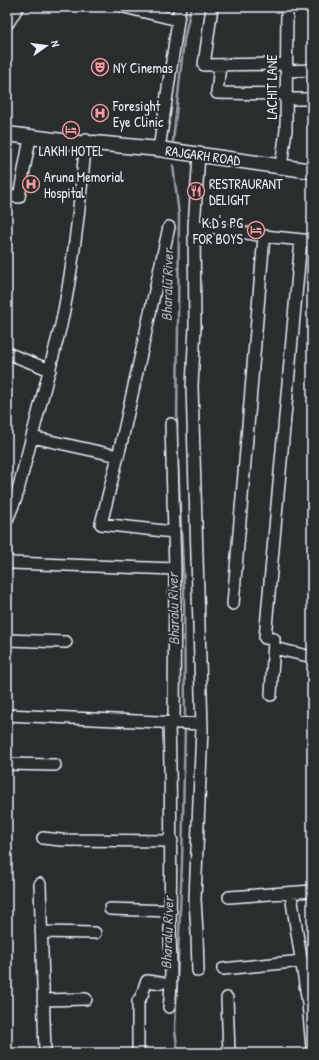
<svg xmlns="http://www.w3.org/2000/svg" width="319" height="1060" font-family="'Patrick Hand',sans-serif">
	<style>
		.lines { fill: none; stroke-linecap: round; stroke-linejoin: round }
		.stream { stroke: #989fa3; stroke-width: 2.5 }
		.minor-casing { stroke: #e8f1f8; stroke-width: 14 }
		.major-casing { stroke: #e8f1f8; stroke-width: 17 }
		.minor { stroke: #2a2d2e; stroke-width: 11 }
		.major { stroke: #2a2d2e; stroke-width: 14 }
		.labels { text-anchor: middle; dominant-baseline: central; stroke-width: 4; stroke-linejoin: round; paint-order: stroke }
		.poi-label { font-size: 14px; fill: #e8f1f8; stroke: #2a2d2e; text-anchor: start }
		.street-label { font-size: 14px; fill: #e8f1f8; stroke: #2a2d2e }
		.water-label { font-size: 15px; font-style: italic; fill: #acb3b9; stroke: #2a2d2e }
	</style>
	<rect width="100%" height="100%" fill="#2a2d2e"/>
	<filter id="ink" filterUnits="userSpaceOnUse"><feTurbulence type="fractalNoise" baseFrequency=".025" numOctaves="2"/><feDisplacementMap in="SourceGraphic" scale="8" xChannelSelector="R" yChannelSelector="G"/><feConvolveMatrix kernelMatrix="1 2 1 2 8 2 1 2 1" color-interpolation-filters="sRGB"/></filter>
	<g filter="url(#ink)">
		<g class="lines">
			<path class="stream" d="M173 141 184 40 191 7
				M173 165 179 215 177 429
				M177 444 184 587 185 721
				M179 1053 177 1045 175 1030 182 862 185 726"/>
			<g class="minor-casing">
				<path id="minor" d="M124 7 178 20
					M212 7 204 65 286 64
					M220 65 217 93 286 94
					M286 71 312 70
					M286 99H312
					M159 149 180 7
					M281 167 286 130 287 7
					M7 195 19 197 30 138
					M194 226 216 228 264 236 312 241
					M169 227 122 440 101 524 173 532
					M7 353 50 370
					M32 437 118 456
					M7 520 16 498 61 325C74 264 80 201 86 140
					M7 560 12 563 175 569
					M233 604 264 236
					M7 640 66 642
					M274 648 312 657
					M271 695 274 639 265 638 301 240
					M7 715 202 724
					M7 764 55 765
					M43 838 61 840 172 841
					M40 884 45 1053
					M293 893 291 895 308 1003 312 1048
					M229 897 312 891
					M110 909 171 911
					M41 932 95 933
					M223 969 302 961
					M198 971 197 933 195 899 202 728 192 386 195 326 194 226 199 155
					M227 998 229 1053
					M43 1000 86 999
					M169 1007C173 981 170 954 170 928 171 859 171 791 169 723L174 719 175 569 171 424
					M138 1053V1001C145 994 142 990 147 981L161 983"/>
			</g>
			<g class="major-casing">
				<path id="major" d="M7 22 16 7
					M7 134 86 144 94 143 159 149 312 171"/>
			</g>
			<use href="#minor" class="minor"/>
			<use href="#major" class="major"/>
		</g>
	</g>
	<defs>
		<g id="theatre-ring" transform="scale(0.9)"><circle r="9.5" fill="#2a2d2e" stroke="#ff9aa2" stroke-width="1.5"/><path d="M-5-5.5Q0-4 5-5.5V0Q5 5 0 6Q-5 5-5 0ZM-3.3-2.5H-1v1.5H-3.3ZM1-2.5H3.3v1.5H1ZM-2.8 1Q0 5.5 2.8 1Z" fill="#ff9aa2"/></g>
		<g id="hospital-ring" transform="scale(0.9)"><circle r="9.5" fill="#2a2d2e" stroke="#ff9aa2" stroke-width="1.5"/><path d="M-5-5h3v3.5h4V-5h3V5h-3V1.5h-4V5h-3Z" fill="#ff9aa2"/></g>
		<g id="hotel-ring" transform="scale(0.9)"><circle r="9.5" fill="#2a2d2e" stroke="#ff9aa2" stroke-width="1.5"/><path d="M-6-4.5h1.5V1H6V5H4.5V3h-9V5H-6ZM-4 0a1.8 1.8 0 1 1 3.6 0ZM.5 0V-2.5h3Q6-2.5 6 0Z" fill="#ff9aa2"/></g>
		<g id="restaurant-ring" transform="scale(0.9)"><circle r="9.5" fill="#2a2d2e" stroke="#ff9aa2" stroke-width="1.5"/><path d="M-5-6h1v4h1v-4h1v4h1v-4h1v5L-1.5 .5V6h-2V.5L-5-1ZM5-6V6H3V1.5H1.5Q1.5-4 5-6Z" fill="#ff9aa2"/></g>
	</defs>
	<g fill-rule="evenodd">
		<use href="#theatre-ring" x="100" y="67"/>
		<use href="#hospital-ring" x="100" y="113"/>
		<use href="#hotel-ring" x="71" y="130"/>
		<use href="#hospital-ring" x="31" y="184"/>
		<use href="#restaurant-ring" x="196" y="191"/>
		<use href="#hotel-ring" x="256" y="230"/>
	</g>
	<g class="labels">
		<g class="poi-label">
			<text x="113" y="67">NY Cinemas</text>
			<text x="113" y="105">Foresight<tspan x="113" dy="16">Eye Clinic</tspan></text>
			<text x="71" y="150" text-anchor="middle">LAKHI HOTEL</text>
			<text x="44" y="176">Aruna Memorial<tspan x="44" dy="16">Hospital</tspan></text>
			<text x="209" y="183">RESTRAURANT<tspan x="209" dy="16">DELIGHT</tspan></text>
			<text x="243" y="222" text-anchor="end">K.D's PG<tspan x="243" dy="16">FOR BOYS</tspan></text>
		</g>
		<g class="street-label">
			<text transform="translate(271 87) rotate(-90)">LACHIT LANE</text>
			<text transform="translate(203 155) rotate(8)">RAJGARH ROAD</text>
		</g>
		<g class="water-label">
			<text transform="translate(167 285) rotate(-89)">Bharalu River</text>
			<text transform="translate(173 609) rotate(-91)">Bharalu River</text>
			<text transform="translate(167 933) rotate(-88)">Bharalu River</text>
		</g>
	</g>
	<rect width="319" height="1060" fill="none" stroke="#2a2d2e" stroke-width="24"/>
	<rect x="12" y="12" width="295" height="1036" fill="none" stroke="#e8f1f8" stroke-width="1.5" filter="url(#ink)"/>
	<g transform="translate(46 46) rotate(76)" stroke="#2a2d2e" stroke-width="3" paint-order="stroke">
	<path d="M0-3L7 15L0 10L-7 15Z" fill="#e8f1f8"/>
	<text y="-6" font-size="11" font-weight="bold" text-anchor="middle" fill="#e8f1f8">N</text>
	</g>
</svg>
